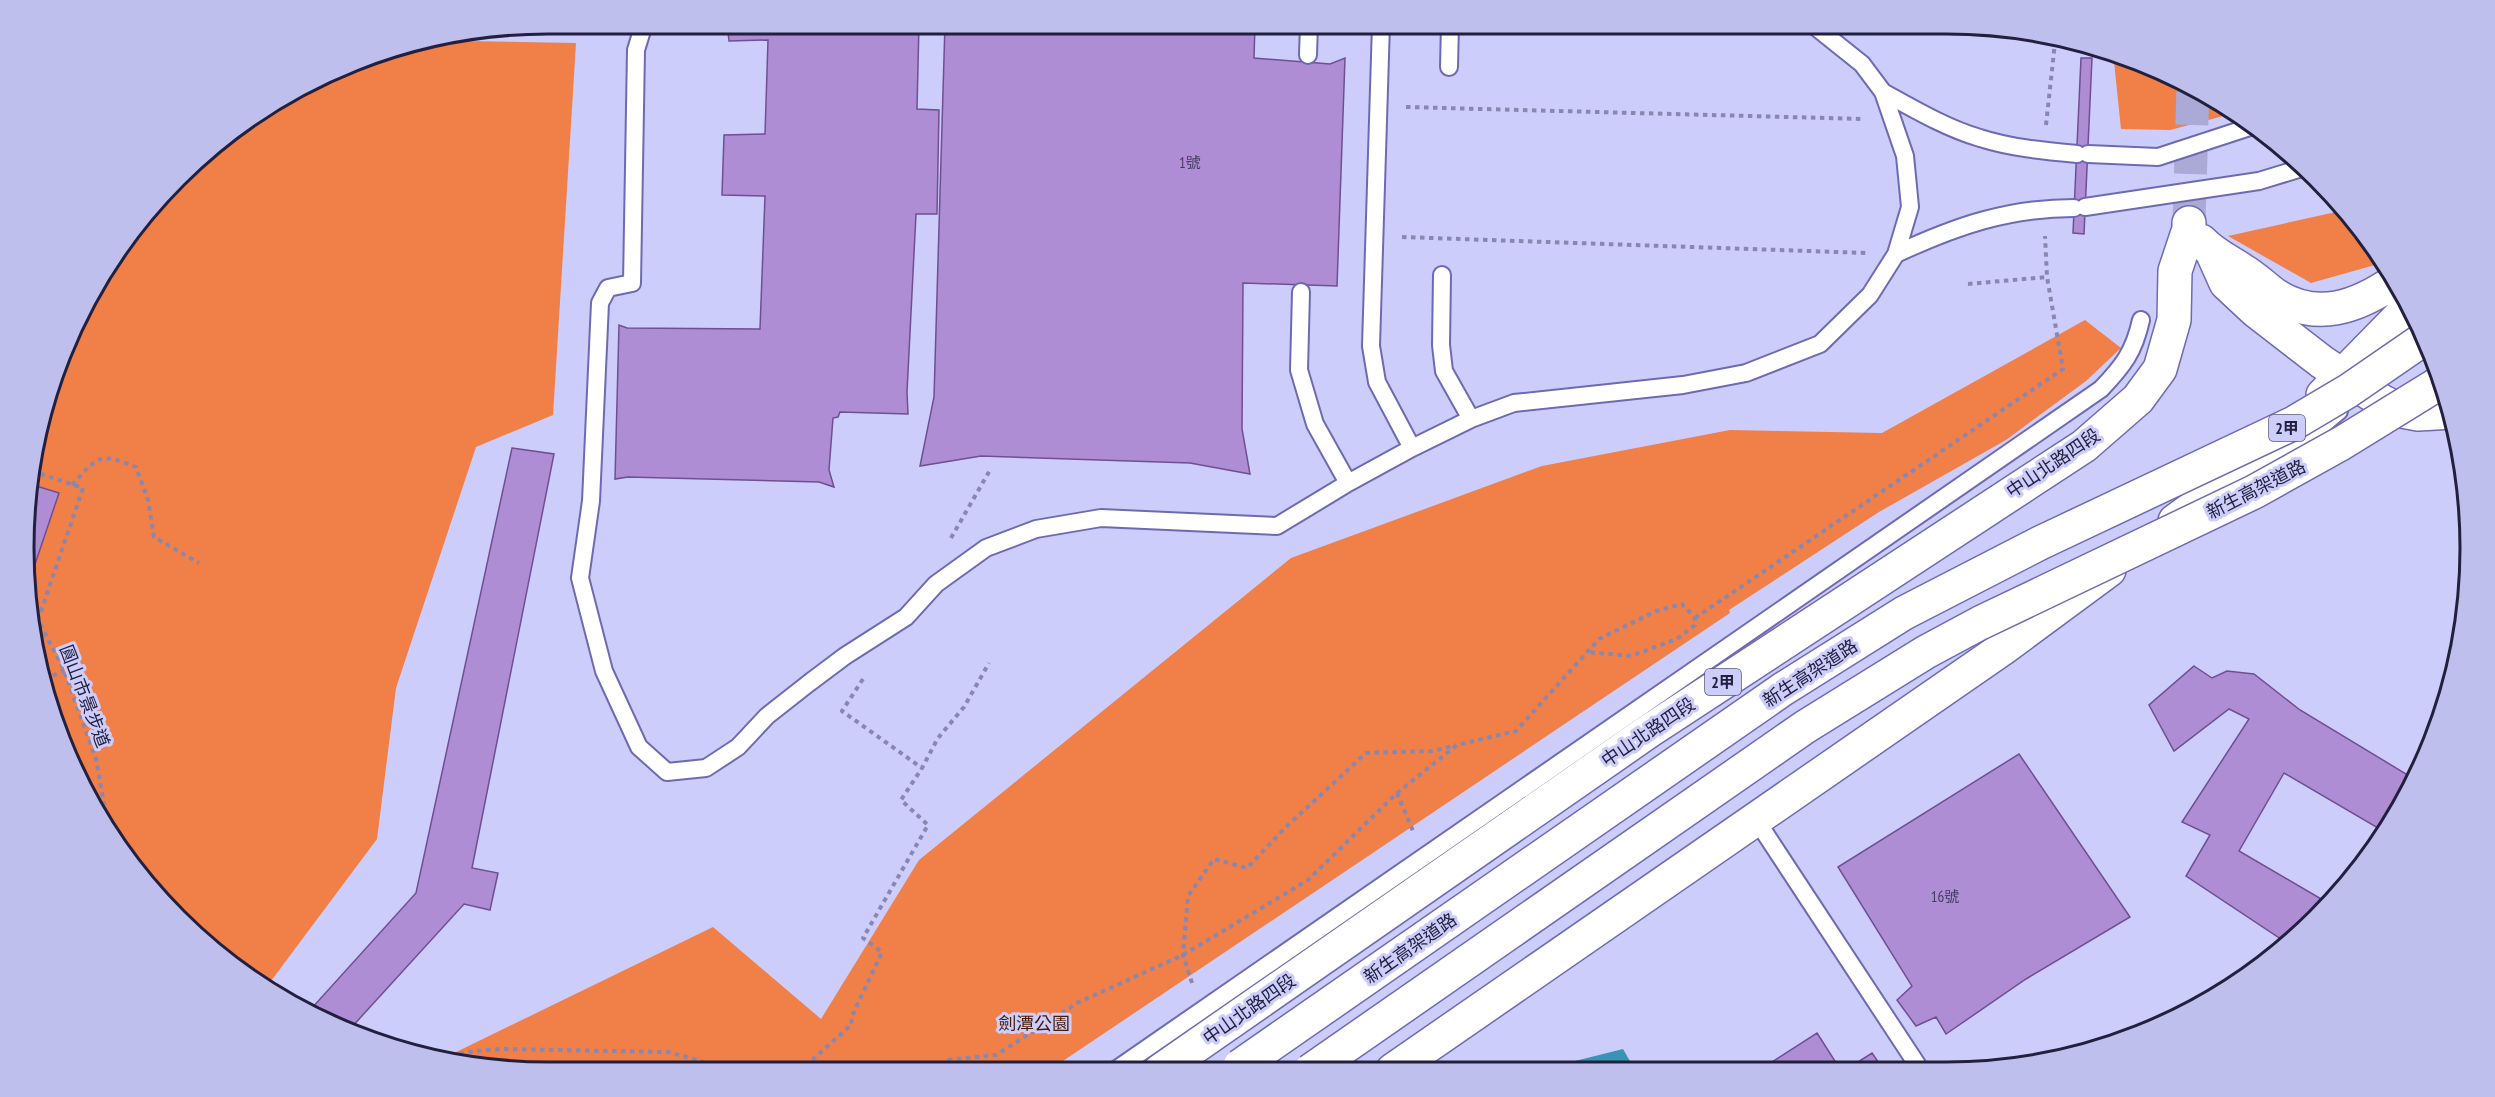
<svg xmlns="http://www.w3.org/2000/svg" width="2495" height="1097" font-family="'PT Sans Narrow','Noto Sans TC',sans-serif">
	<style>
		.green { fill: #f07f48 }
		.water { fill: #3894b4 }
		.building { fill: #ae8dd4; stroke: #6f4f92; stroke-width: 1.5 }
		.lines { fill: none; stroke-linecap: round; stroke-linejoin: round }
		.primary-tunnel { stroke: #abaad6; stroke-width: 33; stroke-dasharray: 33 16; stroke-linecap: butt }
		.lane-casing { stroke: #6e6ab1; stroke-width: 20 }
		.primary-casing { stroke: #6e6ab1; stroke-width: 36 }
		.highway-casing { stroke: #6e6ab1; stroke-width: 36 }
		.path { stroke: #8887af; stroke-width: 4; stroke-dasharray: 4.5 4.5; stroke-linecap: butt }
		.lane { stroke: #fff; stroke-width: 16 }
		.primary { stroke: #fff; stroke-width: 33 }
		.highway { stroke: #fff; stroke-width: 33 }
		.highway-bridge-casing { stroke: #6e6ab1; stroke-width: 36; stroke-linecap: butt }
		.highway-bridge { stroke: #fff; stroke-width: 33 }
		.labels { text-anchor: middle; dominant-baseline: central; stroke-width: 6; stroke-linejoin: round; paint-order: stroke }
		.number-label { font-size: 15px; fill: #453b64 }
		.shield { fill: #cdcdfc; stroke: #555477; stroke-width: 1.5 }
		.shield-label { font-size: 16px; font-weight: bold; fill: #22203e }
		.street-label { font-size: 18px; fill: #22203e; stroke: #cdcdfc }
		.park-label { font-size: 18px; fill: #481a03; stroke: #cdcdfc }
		.rim { fill: none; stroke: #22203e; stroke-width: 3 }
	</style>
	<rect width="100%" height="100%" fill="#cdcdfc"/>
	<path class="green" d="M464 38V41L576 43 553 415 476 447 396 688 377 839 268 985 229 964 154 895 94 811 34 650 24 548 34 447 94 287 203 154 287 94 380 52Z
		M2113 52 2209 94 2235 113 2170 130 2121 129Z
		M2345 210 2363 229 2382 263 2311 283 2228 236Z
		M2085 320 2121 348 2086 381 2006 440 1879 512 1729 610 1730 613 1048 1071 549 1073 448 1056 713 927 821 1019 919 860 1291 558 1542 466 1730 430 1882 433Z"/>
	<path class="water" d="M1623 1049 1635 1070H1557L1559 1065Z"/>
	<path class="building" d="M582 24H642L645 35 625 26 597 28 581 32Z
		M727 24H919L917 109 939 110 937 214H916L907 392 908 414 840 412 838 417 833 418 829 470 834 487 819 482 628 477 615 479 619 325 627 328 760 329 765 196 722 195 724 135 765 134 768 40 729 41Z
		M945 24H1255L1254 58 1330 64 1345 58 1337 286 1243 283 1242 429 1250 474 1190 463 981 456 920 466 934 397Z
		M2081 58H2092L2084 234 2073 233Z
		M512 448 554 454 472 868 498 873 490 910 464 904 350 1029 311 1009 416 893Z
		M30 484 59 493 28 585 24 548Z
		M2194 666 2212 678 2227 671 2254 674 2300 710 2411 777 2383 831 2284 773 2239 851 2328 903 2287 943 2186 876 2210 835 2182 822 2249 719 2229 709 2174 751 2149 705Z
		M2019 754 2130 917 2026 979 1946 1034 1936 1017 1916 1026 1897 1000 1912 986 1838 867Z
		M1817 1033 1840 1069H1761Z
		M1872 1053 1883 1069H1847Z"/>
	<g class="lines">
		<path class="primary-tunnel" d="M2189 223 2193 87"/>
		<g class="lane-casing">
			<path id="lane" d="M644 24 636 50 632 283 608 288 600 303 591 501 580 578 604 671 639 747 667 772 706 768 738 747 767 716 809 683 845 656 906 617 936 584 986 548 1036 529 1101 518 1277 526 1348 483 1412 448
				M1381 24 1371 346 1377 382 1412 448 1471 419 1514 403 1683 385 1746 373 1820 344 1870 295 1896 254 1910 207 1905 156 1883 92 1862 64 1812 24
				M1308 55 1309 24
				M1449 67 1450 24
				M1883 92C1914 109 1946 128 1980 138 2011 148 2045 151 2077 154
				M2088 154 2158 157 2253 126
				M2085 207 2259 181 2305 167
				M1896 254C1956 226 2008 208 2074 208
				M1442 275 1441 345 1444 371 1471 419
				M1301 292 1299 370 1315 424 1348 483
				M2269 459 2302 442 2339 411
				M1757 821 1920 1069
				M2143 1034 2152 1031
				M1114 1071 2101 389C2123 366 2134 352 2141 320"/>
		</g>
		<g class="primary-casing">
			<path id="primary" d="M2201 241C2213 254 2227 260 2242 270 2254 277 2264 287 2275 295 2317 322 2357 307 2395 281
				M2323 395 2410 306
				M2175 521 2231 480 2283 432
				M1393 1070 2002 649 2109 570
				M1160 1071 1649 731 2084 446 2138 399 2160 369 2174 320 2175 271 2189 229V223"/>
		</g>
		<g class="highway-casing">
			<path id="highway" d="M2213 254 2226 283 2256 311 2322 362 2383 402 2402 411 2418 414 2453 412"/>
		</g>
		<path class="path" d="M1406 107 1864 119
			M2046 125 2055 42
			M1402 237 1866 253
			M1968 284 2047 277
			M32 471 83 488 38 620 64 670 96 759 109 832
			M72 485C98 456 99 452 136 467L148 500 154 537 199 563
			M951 538 990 470
			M31 617 38 620
			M1695 618 2063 369 2047 277 2045 236
			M863 679 842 711 922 768
			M45 680 64 670
			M1397 793 1413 831
			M1192 983 1183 955 1188 896 1214 859 1247 868 1286 827 1366 753 1434 751 1456 745
			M451 1057 466 1052 500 1049 668 1052 722 1067 731 1072
			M933 1070 948 1060 996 1055 1079 1002 1183 955 1308 880 1397 793 1457 745 1516 731 1599 639 1656 611 1682 604 1695 618V625L1677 639 1631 656 1588 652
			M799 1072 852 1024 851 1018 882 952 863 938 928 825 901 800 922 768 938 738 964 707 989 663"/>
		<use href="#lane" class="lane"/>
		<use href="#primary" class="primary"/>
		<use href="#highway" class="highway"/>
		<g class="highway-bridge-casing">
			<path id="highway-bridge" d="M1240 1066 1783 689 1904 613 2040 543 2294 423 2348 391 2425 338
				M1310 1071 1805 727 1926 652 1980 623 2254 492 2342 443 2441 382"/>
		</g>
		<use href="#highway-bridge" class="highway-bridge"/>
	</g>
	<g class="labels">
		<g class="number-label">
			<text x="1190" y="162">1號</text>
			<text x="1945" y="896">16號</text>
		</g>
		<g class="shield">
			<rect x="2269" y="415" width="36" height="26" rx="4.5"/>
			<rect x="1705" y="669" width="36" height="26" rx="4.5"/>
		</g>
		<g class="shield-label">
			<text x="2287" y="428">2甲</text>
			<text x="1723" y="682">2甲</text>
		</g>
		<g class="street-label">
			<text transform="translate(2053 463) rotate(-34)">中山北路四段</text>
			<text transform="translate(2256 489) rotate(-27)">新生高架道路</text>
			<text transform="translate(1810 673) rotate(-33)">新生高架道路</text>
			<text transform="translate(85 696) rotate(69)">圓山市景步道</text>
			<text transform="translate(1648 732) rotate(-34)">中山北路四段</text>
			<text transform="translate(1410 948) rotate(-35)">新生高架道路</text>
			<text transform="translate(1249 1009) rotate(-35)">中山北路四段</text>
		</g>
		<g class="park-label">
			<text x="1034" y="1023">劍潭公園</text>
		</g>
	</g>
	<path d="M0 0H2495V1097H0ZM548 34H1946A514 514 0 0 1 2460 548V548A514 514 0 0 1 1946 1062H548A514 514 0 0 1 34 548V548A514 514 0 0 1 548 34Z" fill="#bfbfed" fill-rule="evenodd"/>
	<path class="rim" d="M548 34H1946A514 514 0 0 1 2460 548V548A514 514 0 0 1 1946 1062H548A514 514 0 0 1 34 548V548A514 514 0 0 1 548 34Z"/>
</svg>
